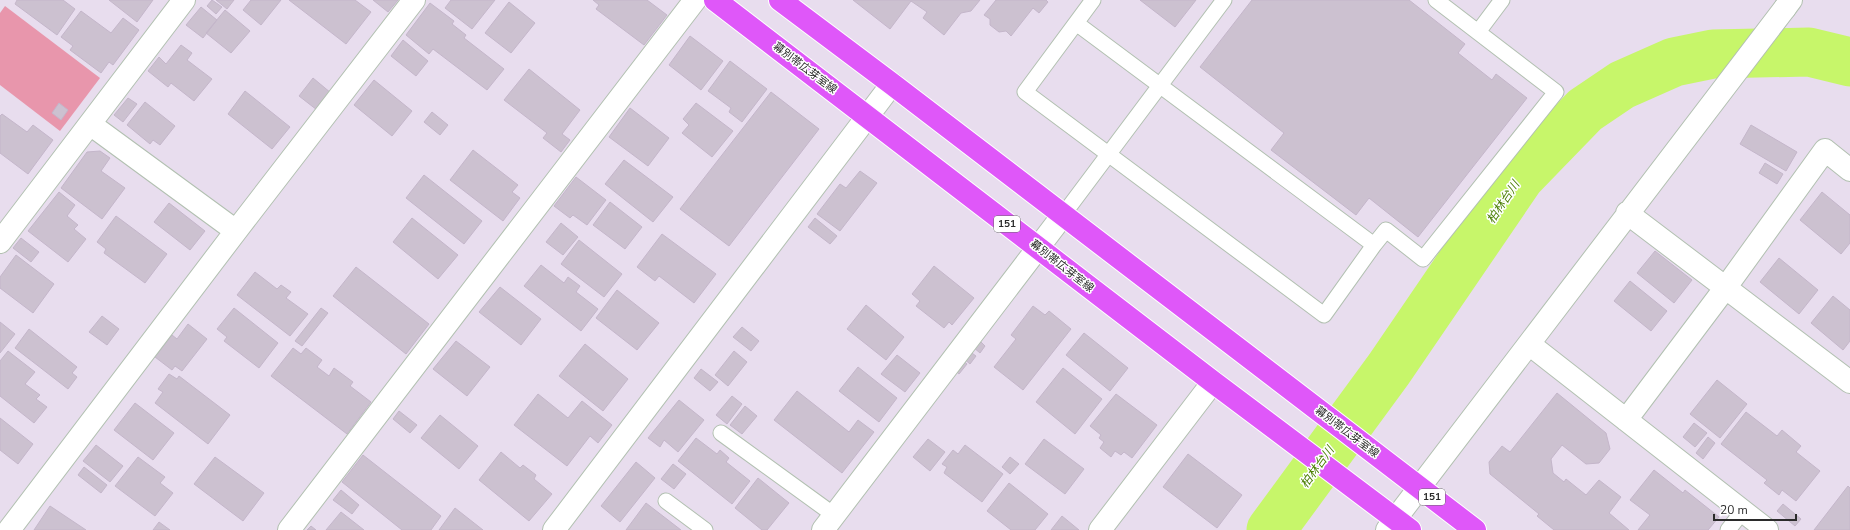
<svg xmlns="http://www.w3.org/2000/svg" width="1850" height="530" font-family="'Nunito Sans','Noto Sans JP',sans-serif">
	<style>
		.green { fill: #e896ac }
		.lines { fill: none; stroke-linecap: round; stroke-linejoin: round }
		.river { stroke: #c7f66a; stroke-width: 49 }
		.building { fill: #ccc1d0; stroke: #c4b6ca }
		.service-casing { stroke: #b2c0b1; stroke-width: 17 }
		.minor-casing { stroke: #b2c0b1; stroke-width: 24 }
		.tertiary-casing { stroke: #b2c0b1; stroke-width: 24 }
		.primary-casing { stroke: #fff; stroke-width: 24 }
		.service { stroke: #fff; stroke-width: 15 }
		.minor { stroke: #fff; stroke-width: 22 }
		.tertiary { stroke: #fff; stroke-width: 22 }
		.primary { stroke: #df57f9; stroke-width: 22 }
		.labels { text-anchor: middle; dominant-baseline: central; stroke-width: 3; stroke-linejoin: round; paint-order: stroke }
		.shield { fill: #fff; stroke: #6b6b6b; stroke-width: 1 }
		.shield-label { font-size: 10px; font-weight: bold; fill: #2b2b2b }
		.street-label { font-size: 11px; fill: #2b2b2b; stroke: #fff }
		.water-label { font-size: 12px; font-style: italic; fill: #4e8108; stroke: #fff }
	</style>
	<rect width="100%" height="100%" fill="#e8ddee"/>
	<path class="green" d="M5 6 100 78 60 131 0 85V13Z"/>
	<g class="lines">
		<path class="river" d="M1271 530 1389 369 1520 177 1585 110 1622 85 1674 62 1713 54 1809 52 1850 62"/>
	</g>
	<path class="building" d="M17 0H63L75 9 57 35 15 4Z
		M109 0H153L137 22Z
		M212 0 222 7 216 14 207 6Z
		M216 0H234L227 9Z
		M251 0H281L261 25 243 10Z
		M289 0H355L371 12 346 44Z
		M373 0H398L388 12Z
		M451 0H495L472 29 445 8Z
		M593 0H647L667 15 644 45 596 9 599 5Z
		M853 0H980L971 11 961 13 944 35 923 18 927 12 911 1 890 29Z
		M996 0H1046L1048 2 1039 13 1033 8 1011 36 1006 31 999 32 990 25V19L984 15Z
		M1140 0H1196L1175 27Z
		M1252 0H1409L1465 44 1458 53 1492 80 1496 74 1527 98 1418 237 1369 198 1356 215 1271 150 1284 133 1200 67Z
		M509 2 535 23 511 53 485 33Z
		M430 3 454 21 452 24 466 35 464 38 504 69 487 90 433 49 429 54 406 35Z
		M201 7 217 20 203 38 186 25Z
		M225 10 250 31 231 53 206 33Z
		M81 11 111 33 123 18 139 30 113 65 109 62 101 73 70 50 73 46 61 37Z
		M690 36 723 61 701 90 669 65Z
		M403 40 428 61 416 76 391 56Z
		M181 45 192 53 187 60 212 79 194 101 171 83 168 87 148 71 159 57 166 64Z
		M730 61 767 89 742 122 729 112 731 108 708 91Z
		M529 69 580 110 562 134 570 140 561 152 543 138 547 133 504 100Z
		M313 78 331 93 317 110 299 96Z
		M374 80 412 111 392 136 354 105Z
		M245 91 290 127 272 149 228 114Z
		M771 92 819 129 729 246 680 209Z
		M128 98 137 104 123 122 114 115Z
		M145 102 175 126 160 145 153 140 150 144 127 125Z
		M59 103 68 110 61 120 52 113Z
		M696 103 733 131 712 157 682 133 689 125 683 119Z
		M630 108 669 138 648 166 609 137Z
		M432 112 448 125 440 135 424 122Z
		M2 114 27 132 33 125 53 140 28 174 0 153V116Z
		M1751 125 1797 152 1786 171 1740 144Z
		M473 150 518 185 512 192 520 198 503 221 450 180Z
		M100 151 110 158 101 171 125 188 102 219 61 188 87 152Z
		M624 160 673 197 653 222 605 184Z
		M1765 163 1783 174 1777 184 1759 173Z
		M860 171 877 183 840 231 817 214 840 184 846 188Z
		M424 175 482 221 464 244 406 198Z
		M576 177 606 200 587 225 573 215 570 218 554 206Z
		M59 192 75 205 67 216 78 225 74 229 86 239 68 262 28 231Z
		M1822 192 1850 215V243L1841 254 1800 220Z
		M610 202 642 227 625 249 593 225Z
		M169 203 205 231 190 250 154 222Z
		M116 216 167 254 145 283 104 253 106 249 97 242Z
		M412 218 458 255 438 279 393 242Z
		M815 218 837 236 830 244 808 227Z
		M561 223 578 237 563 255 546 242Z
		M662 234 716 274 694 303 659 276 655 281 637 267Z
		M21 238 39 252 31 262 13 248Z
		M579 240 622 274 604 297 561 264Z
		M1655 251 1692 280 1674 303 1637 273Z
		M16 255 54 284 33 313 0 288V277Z
		M1779 258 1818 290 1799 314 1760 282Z
		M541 265 564 283 568 277 580 286 576 292 598 309 581 331 524 286Z
		M934 266 974 298 952 325 949 322 944 328 916 306 920 301 912 294Z
		M356 267 429 324 406 354 333 296Z
		M255 272 277 289 281 285 291 292 286 298 308 314 290 336 237 295Z
		M1630 281 1667 311 1651 331 1614 301Z
		M500 287 541 319 521 345 479 312Z
		M617 290 659 323 637 350 596 318Z
		M1833 296 1850 310V341L1843 350 1811 323Z
		M866 305 904 337 886 360 847 329Z
		M1033 306 1045 315 1049 311 1071 329 1023 390 994 367 1016 339 1011 335Z
		M234 308 278 343 259 368 224 341 227 337 217 329Z
		M321 308 328 313 302 346 295 341Z
		M102 316 119 329 107 345 89 332Z
		M0 322 15 334 0 353Z
		M188 324 207 339 182 371 175 366 172 370 155 357 172 335 177 339Z
		M742 327 759 341 751 351 733 337Z
		M29 329 77 367 72 373 77 377 68 389 15 348Z
		M1084 333 1128 368 1110 391 1066 355Z
		M979 340 985 346 980 353 973 347Z
		M456 341 490 367 467 396 433 369Z
		M585 344 628 379 603 411 559 376Z
		M293 348 301 354 306 348 322 360 317 367 329 376 334 368 353 382 350 386 371 402 347 434 271 376Z
		M8 351 35 372 25 384 40 395 36 399 47 407 34 423 0 396V361Z
		M734 351 747 362 728 386 715 375Z
		M969 351 976 356 970 364 963 358Z
		M897 355 920 373 905 392 881 374Z
		M960 358 967 364 959 374 952 368Z
		M858 367 897 398 879 422 839 391Z
		M1063 368 1102 399 1075 434 1036 402Z
		M701 369 718 382 710 391 694 378Z
		M169 374 177 379 179 376 230 415 208 444 155 403 163 392 158 389Z
		M1717 380 1747 404 1720 438 1690 414Z
		M797 391 849 432 858 420 874 432 842 473 774 420Z
		M1557 393 1606 433 1610 449 1599 463 1586 464 1562 445 1551 459 1553 473 1564 482 1566 479 1586 495 1599 480 1621 497 1609 513 1629 530H1554L1537 516 1539 514 1490 474 1489 462 1502 446 1510 452Z
		M538 394 568 418 582 401 612 425 598 443 590 436 567 466 514 425Z
		M1116 394 1157 425 1132 458 1124 452 1121 455 1115 451 1111 457 1100 448 1104 442 1099 438 1101 435 1090 426Z
		M732 396 742 404 727 424 716 415Z
		M679 400 704 420 678 452 664 440 660 447 648 438Z
		M135 403 174 433 153 460 114 430Z
		M745 406 757 416 742 434 730 425Z
		M399 411 417 425 410 433 393 419Z
		M1746 412 1777 436 1782 430 1801 446 1796 452 1820 471 1796 501 1782 490 1779 495 1764 483 1767 480 1721 444Z
		M440 415 478 446 459 469 421 438Z
		M0 418 33 444 18 464 0 450Z
		M1694 423 1707 433 1695 447 1683 437Z
		M1708 437 1715 443 1703 459 1696 453Z
		M696 438 717 454 720 450 729 458 726 462 750 481 732 504 678 461Z
		M928 439 945 452 930 471 913 457Z
		M1044 439 1084 469 1065 494 1025 464Z
		M96 445 123 466 110 482 83 461Z
		M965 445 1003 474 982 502 944 473 947 467 942 464 953 450 958 454Z
		M501 452 520 468 523 465 536 475 534 479 552 494 529 521 479 480Z
		M1188 454 1242 495 1217 528 1163 487Z
		M363 455 441 516 431 530H402L342 482Z
		M138 457 165 477 160 483 173 493 155 516 115 486Z
		M215 457 264 493 243 521 194 484Z
		M1010 457 1019 464 1010 474 1002 467Z
		M636 462 655 478 620 522 601 506Z
		M673 464 686 474 674 489 661 479Z
		M84 467 107 485 101 493 78 475Z
		M1654 470 1683 493 1685 490 1719 517 1708 530H1638L1650 515 1630 500Z
		M758 478 789 503 767 530H762L735 508Z
		M1009 483 1048 514 1035 530H1011L987 511Z
		M1848 486 1850 488V530H1814Z
		M341 490 359 505 352 514 333 500Z
		M646 503 681 530H626Z
		M1783 504 1801 519 1795 526 1777 511Z
		M50 506 86 530H34Z
		M455 508 483 530H439Z
		M341 512 364 530H326Z
		M1062 516 1079 530H1051Z
		M159 522 170 530H153Z
		M311 526 316 530H307Z"/>
	<g class="lines">
		<g class="service-casing">
			<path id="service" d="M1076 23 1374 245 1324 315 1025 92 1093 0
				M1478 32 1502 0
				M1063 215 1224 0
				M1374 245 1386 230 1423 259 1556 92 1436 0
				M721 433 834 515
				M666 501 705 530
				M1728 530 1743 511"/>
		</g>
		<g class="minor-casing">
			<path id="minor" d="M90 124 236 231
				M1627 213 1850 382
				M0 242 184 0
				M1529 344 1767 530
				M1626 420 1726 287 1825 150 1850 170
				M9 530 236 231 414 0
				M289 530 695 0
				M554 530 892 84
				M823 530 1063 215
				M1100 530 1213 382
				M1387 530 1785 8"/>
		</g>
		<g class="tertiary-casing">
			<path id="tertiary" d="M1785 8 1791 0"/>
		</g>
		<g class="primary-casing">
			<path id="primary" d="M715 0 1213 382 1410 530
				M780 0 892 84 1475 530"/>
		</g>
		<use href="#service" class="service"/>
		<use href="#minor" class="minor"/>
		<use href="#tertiary" class="tertiary"/>
		<use href="#primary" class="primary"/>
	</g>
	<g class="labels">
		<g class="shield">
			<rect x="994" y="216" width="26" height="16" rx="3"/>
			<rect x="1419" y="489" width="26" height="16" rx="3"/>
		</g>
		<g class="shield-label">
			<text x="1007" y="224">151</text>
			<text x="1432" y="497">151</text>
		</g>
		<g class="street-label">
			<text transform="translate(805 68) rotate(37)">幕別帯広芽室線</text>
			<text transform="translate(1062 266) rotate(38)">幕別帯広芽室線</text>
			<text transform="translate(1347 432) rotate(37)">幕別帯広芽室線</text>
		</g>
		<g class="water-label">
			<text transform="translate(1503 202) rotate(-56)">柏林台川</text>
			<text transform="translate(1317 467) rotate(-54)">柏林台川</text>
		</g>
	</g>
	<path d="M1714 514v6h82v-6" fill="none" stroke="#2b2b2b" stroke-width="2"/>
	<text x="1720" y="514" font-size="12" fill="#2b2b2b" stroke="#ffffff" stroke-width="3" paint-order="stroke">20 m</text>
</svg>
